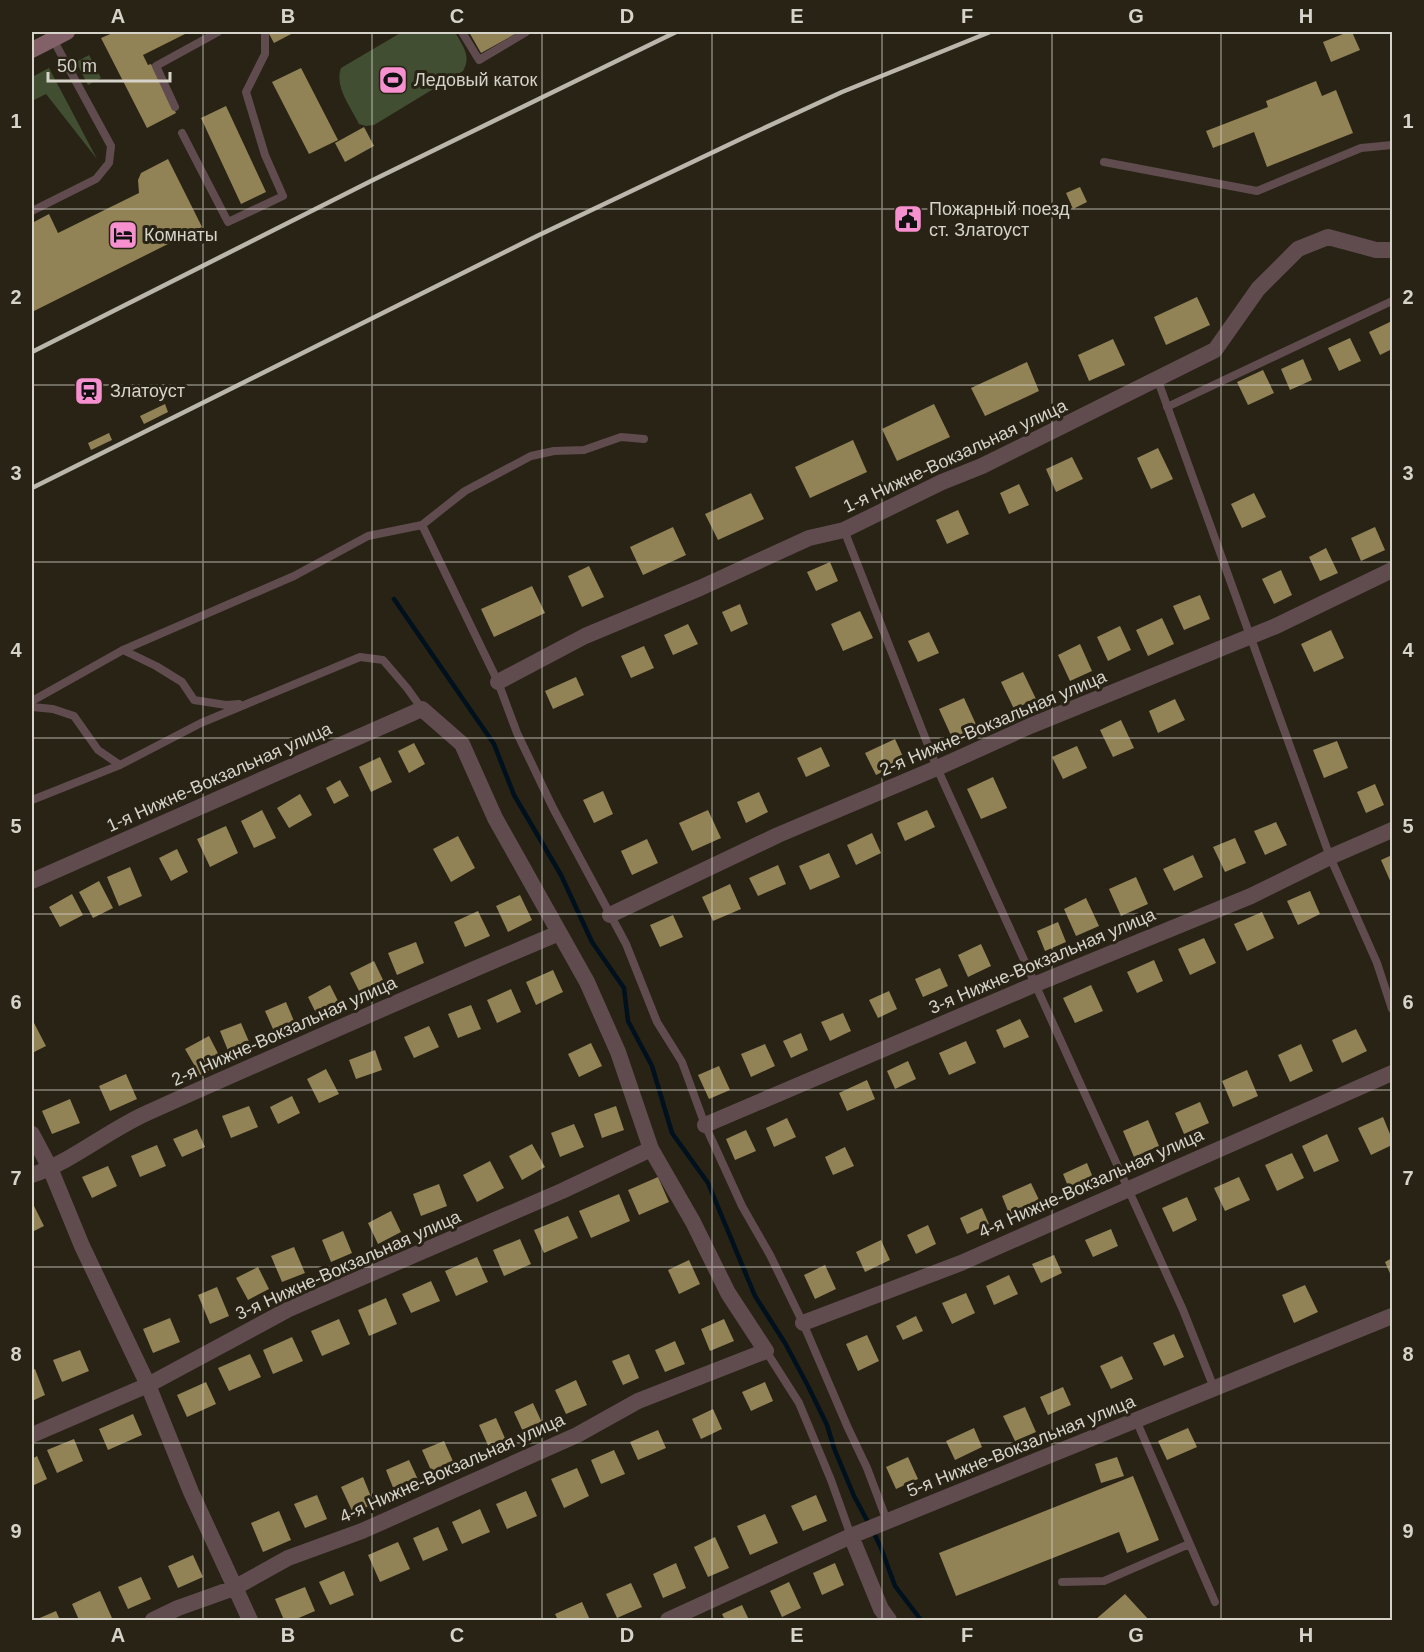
<svg xmlns="http://www.w3.org/2000/svg" width="1424" height="1652" font-family="Arial,sans-serif">
	<style>
		.green { fill: #414e31 }
		.lines { fill: none; stroke-linecap: round; stroke-linejoin: round }
		.stream { stroke: #00101d; stroke-width: 4.5 }
		.building { fill: #928356 }
		.service { stroke: #604b4f; stroke-width: 8 }
		.minor { stroke: #604b4f; stroke-width: 16 }
		.tertiary { stroke: #604b4f; stroke-width: 16 }
		.secondary { stroke: #826168; stroke-width: 16 }
		.rail { stroke: #bab6ac; stroke-width: 4.5 }
		.grid { fill: none; stroke: #d6d3ca; stroke-width: 1.5; stroke-opacity: 0.55 }
		.labels { text-anchor: middle; dominant-baseline: central; stroke-width: 6; stroke-linejoin: round; paint-order: stroke }
		.poi-label { font-size: 18px; fill: #d6d3ca; stroke: #282315; text-anchor: start }
		.street-label { font-size: 18px; fill: #d6d3ca; stroke: #282315 }
		.neatline { fill: none; stroke: #d6d3ca; stroke-width: 2 }
		.grid-label { font-size: 20px; text-anchor: middle; font-weight: bold; fill: #d6d3ca }
	</style>
	<rect width="100%" height="100%" fill="#282315"/>
	<path class="green" d="M402 32H455C462 45 472 56 463 71L374 125 366 126 359 124C351 107 334 87 341 68Z
		M89 55 101 78 88 85 76 62Z
		M49 68 97 159 46 94 32 101V77Z"/>
	<g class="lines">
		<path class="stream" d="M394 599 494 744 514 795 561 875 592 942 624 988 628 1021 652 1066 672 1133 708 1183 755 1296 785 1343 808 1386 827 1425 834 1448 854 1496 869 1524
			M873 1531 881 1548 895 1586 921 1620"/>
	</g>
	<path class="building" d="M115 32H189L143 55 148 65 151 64 176 113 147 128 101 38Z
		M268 32H295L274 43Z
		M469 32H519L481 53Z
		M1348 32H1352L1360 50 1331 62 1323 42Z
		M301 68 338 140 309 154 272 82Z
		M1316 81 1322 96 1336 90 1353 133 1267 167 1254 132 1213 148 1206 131 1268 107 1266 101Z
		M226 106 266 192 241 204 201 118Z
		M364 127 374 146 345 162 335 143Z
		M168 159 202 227 32 312V223L49 214 58 233 139 193 138 180 141 173Z
		M1080 187 1087 202 1073 209 1066 193Z
		M1197 297 1210 325 1166 345 1154 317Z
		M1392 321V349L1380 355 1369 332Z
		M1350 338 1361 361 1339 371 1328 348Z
		M1113 339 1125 365 1089 381 1078 355Z
		M1303 359 1312 380 1290 390 1281 369Z
		M1027 362 1039 391 985 416 971 388Z
		M1263 370 1274 393 1248 405 1237 382Z
		M165 404 168 412 144 424 140 416Z
		M934 404 950 437 897 461 882 429Z
		M109 433 112 440 91 450 88 443Z
		M853 440 867 472 810 498 795 467Z
		M1158 448 1173 479 1151 489 1137 458Z
		M1072 457 1083 479 1056 492 1046 469Z
		M1019 484 1029 505 1009 514 1000 493Z
		M751 493 764 519 718 540 705 514Z
		M1254 493 1266 517 1242 528 1231 504Z
		M958 510 969 534 947 544 936 520Z
		M673 527 686 555 643 575 630 547Z
		M1375 527 1385 550 1361 561 1351 538Z
		M1326 548 1338 573 1320 581 1309 557Z
		M830 562 838 581 816 591 807 572Z
		M589 566 604 597 582 607 568 576Z
		M1281 570 1292 595 1274 604 1262 579Z
		M532 586 545 613 494 637 481 609Z
		M1200 595 1210 619 1184 630 1173 606Z
		M740 604 748 624 731 632 722 612Z
		M860 611 873 638 843 651 831 624Z
		M1162 618 1174 644 1148 656 1136 630Z
		M688 624 698 644 673 655 664 635Z
		M1120 626 1131 650 1108 661 1097 637Z
		M1331 630 1344 658 1314 672 1301 644Z
		M929 632 939 653 918 662 908 641Z
		M1080 644 1092 671 1070 681 1058 655Z
		M644 646 654 668 631 678 621 656Z
		M1023 672 1036 699 1014 709 1001 682Z
		M576 677 584 695 553 709 545 691Z
		M964 698 979 731 954 742 939 709Z
		M1175 699 1185 720 1158 733 1149 711Z
		M1121 720 1134 748 1113 757 1100 730Z
		M895 739 905 761 876 775 865 753Z
		M1337 741 1348 768 1324 778 1313 750Z
		M414 743 425 764 409 773 398 751Z
		M1077 746 1087 768 1063 779 1052 757Z
		M821 747 830 766 806 777 797 758Z
		M380 757 392 782 371 792 359 767Z
		M993 777 1007 808 981 819 967 789Z
		M340 780 349 796 334 804 326 788Z
		M1375 784 1384 805 1366 813 1357 792Z
		M603 791 613 814 594 823 583 800Z
		M759 792 768 812 746 823 737 802Z
		M300 794 312 815 289 828 277 808Z
		M262 810 276 838 254 848 241 821Z
		M708 810 721 838 692 851 679 823Z
		M927 810 935 827 905 841 897 823Z
		M1276 822 1287 845 1265 855 1254 831Z
		M226 826 238 853 210 867 197 839Z
		M872 833 881 853 856 865 847 845Z
		M458 836 475 868 451 882 433 849Z
		M1235 838 1246 863 1225 872 1213 847Z
		M647 839 658 863 632 875 621 851Z
		M177 849 188 872 171 881 159 858Z
		M829 853 840 877 810 890 799 866Z
		M1193 855 1203 877 1174 891 1163 869Z
		M1392 855V885L1381 860Z
		M778 865 786 884 758 896 749 878Z
		M130 867 142 896 119 906 107 877Z
		M1136 877 1148 904 1121 916 1109 889Z
		M99 881 113 908 93 918 79 892Z
		M730 884 741 909 713 921 702 897Z
		M1310 891 1320 914 1298 925 1287 901Z
		M72 894 83 915 60 927 49 907Z
		M520 895 532 920 508 932 496 906Z
		M1086 898 1099 926 1076 936 1064 909Z
		M478 911 490 936 465 947 454 922Z
		M1262 912 1274 938 1247 951 1234 924Z
		M673 915 683 937 660 947 650 925Z
		M1058 922 1066 942 1045 951 1037 931Z
		M1204 938 1216 963 1190 975 1178 949Z
		M416 942 424 963 397 975 388 953Z
		M981 944 991 966 968 977 958 955Z
		M1154 960 1163 981 1137 993 1127 972Z
		M374 961 384 982 360 993 350 973Z
		M940 968 948 986 923 997 915 979Z
		M553 970 563 992 536 1005 526 982Z
		M330 985 339 1003 317 1015 308 997Z
		M1091 985 1103 1011 1075 1023 1063 998Z
		M511 989 521 1012 497 1023 487 1000Z
		M889 991 897 1009 878 1018 869 1000Z
		M286 1002 294 1021 273 1029 265 1011Z
		M471 1005 481 1029 458 1038 448 1014Z
		M843 1013 851 1031 830 1041 821 1022Z
		M1020 1019 1029 1037 1004 1048 996 1030Z
		M34 1023 46 1046 32 1053V1024Z
		M241 1023 250 1044 229 1053 220 1031Z
		M429 1026 439 1047 414 1058 404 1037Z
		M1356 1029 1367 1051 1342 1063 1332 1040Z
		M801 1033 808 1050 791 1058 783 1041Z
		M209 1036 223 1063 200 1075 185 1049Z
		M966 1041 976 1063 949 1075 939 1053Z
		M591 1043 602 1066 579 1077 568 1054Z
		M765 1044 775 1066 751 1077 741 1054Z
		M1301 1044 1313 1071 1290 1082 1278 1055Z
		M375 1050 382 1070 356 1079 349 1060Z
		M908 1061 916 1079 895 1089 887 1071Z
		M719 1066 730 1090 709 1099 698 1075Z
		M326 1069 339 1094 319 1103 307 1079Z
		M1247 1070 1258 1096 1233 1107 1222 1081Z
		M126 1074 137 1099 110 1111 99 1086Z
		M867 1080 875 1099 847 1111 839 1093Z
		M292 1096 300 1113 278 1124 270 1107Z
		M70 1099 80 1123 52 1134 42 1111Z
		M1200 1102 1209 1123 1184 1134 1175 1113Z
		M249 1106 258 1127 231 1138 222 1116Z
		M616 1106 624 1130 602 1138 594 1114Z
		M1383 1117 1392 1139V1145L1371 1155 1358 1128Z
		M787 1118 796 1137 774 1147 766 1128Z
		M1148 1120 1159 1146 1134 1157 1123 1131Z
		M574 1124 584 1147 560 1157 551 1133Z
		M197 1129 205 1147 182 1157 173 1139Z
		M746 1130 756 1151 735 1160 726 1139Z
		M1327 1134 1339 1161 1314 1172 1302 1146Z
		M532 1144 545 1167 522 1180 509 1156Z
		M157 1145 166 1166 140 1177 131 1156Z
		M845 1147 854 1166 833 1175 825 1157Z
		M1292 1153 1304 1178 1277 1191 1265 1165Z
		M490 1161 504 1188 477 1202 463 1175Z
		M1087 1163 1094 1180 1070 1191 1063 1174Z
		M108 1166 117 1186 92 1198 82 1177Z
		M658 1177 669 1202 639 1215 628 1190Z
		M1239 1177 1250 1200 1225 1211 1214 1188Z
		M1031 1183 1040 1202 1010 1216 1002 1196Z
		M439 1184 447 1206 421 1216 413 1194Z
		M619 1194 630 1221 591 1238 579 1211Z
		M1187 1197 1197 1220 1173 1232 1162 1208Z
		M32 1202 44 1226 32 1232Z
		M982 1208 989 1224 967 1234 960 1218Z
		M391 1211 401 1232 378 1244 368 1223Z
		M568 1216 578 1238 544 1253 534 1230Z
		M928 1225 936 1244 916 1254 907 1235Z
		M1111 1229 1118 1246 1093 1257 1085 1240Z
		M343 1231 352 1253 331 1262 322 1240Z
		M520 1239 531 1264 504 1276 493 1250Z
		M881 1240 890 1260 865 1272 856 1252Z
		M294 1247 305 1273 282 1282 271 1256Z
		M1054 1255 1062 1273 1041 1283 1032 1264Z
		M477 1257 488 1282 456 1296 445 1271Z
		M1392 1258V1278L1385 1262Z
		M689 1260 700 1284 679 1294 668 1270Z
		M825 1265 836 1289 815 1299 804 1275Z
		M258 1267 269 1289 248 1300 236 1278Z
		M1009 1275 1018 1294 994 1305 986 1286Z
		M431 1281 440 1301 411 1313 402 1294Z
		M1305 1285 1318 1312 1294 1323 1282 1295Z
		M217 1287 229 1316 210 1324 198 1295Z
		M966 1293 975 1313 952 1324 942 1303Z
		M386 1298 397 1324 369 1336 358 1310Z
		M916 1316 923 1331 903 1340 896 1326Z
		M170 1318 180 1342 153 1353 143 1329Z
		M339 1319 350 1344 322 1356 311 1331Z
		M724 1319 734 1341 710 1351 701 1329Z
		M1174 1334 1184 1357 1164 1366 1153 1343Z
		M867 1335 879 1361 858 1371 846 1344Z
		M292 1337 303 1361 273 1374 263 1350Z
		M675 1341 685 1364 665 1372 655 1350Z
		M80 1350 89 1371 62 1382 53 1360Z
		M250 1354 261 1377 229 1391 218 1368Z
		M629 1354 639 1378 623 1385 612 1361Z
		M1122 1356 1133 1379 1111 1389 1100 1366Z
		M35 1369 45 1395 32 1401V1370Z
		M576 1380 587 1405 566 1414 555 1390Z
		M206 1382 216 1404 187 1417 177 1395Z
		M765 1382 773 1401 751 1411 742 1392Z
		M1063 1387 1071 1405 1048 1415 1040 1397Z
		M533 1403 544 1427 525 1436 514 1412Z
		M1025 1407 1036 1432 1015 1441 1003 1416Z
		M713 1409 722 1429 701 1439 692 1419Z
		M133 1414 142 1435 108 1450 99 1429Z
		M496 1418 508 1445 491 1452 479 1425Z
		M974 1428 982 1447 955 1460 946 1441Z
		M1188 1428 1197 1447 1167 1460 1158 1441Z
		M658 1430 666 1448 638 1460 630 1442Z
		M74 1439 83 1461 57 1473 47 1450Z
		M444 1441 456 1468 434 1477 422 1450Z
		M614 1450 625 1474 601 1484 591 1460Z
		M37 1456 47 1479 32 1486V1459Z
		M908 1457 918 1479 896 1489 886 1467Z
		M1117 1457 1124 1476 1101 1483 1095 1464Z
		M409 1460 420 1484 396 1495 386 1470Z
		M577 1468 589 1496 564 1508 551 1479Z
		M1133 1476 1159 1540 1127 1553 1119 1532 956 1596 939 1553Z
		M363 1477 374 1504 353 1513 341 1487Z
		M526 1491 537 1516 507 1529 496 1504Z
		M317 1495 327 1519 305 1528 294 1504Z
		M816 1495 827 1521 803 1531 791 1506Z
		M480 1509 490 1532 462 1544 452 1522Z
		M279 1511 291 1540 263 1552 251 1523Z
		M765 1514 778 1543 750 1555 737 1526Z
		M438 1527 448 1550 423 1561 413 1538Z
		M715 1537 729 1568 708 1577 694 1547Z
		M398 1542 410 1569 380 1582 368 1555Z
		M193 1555 203 1577 178 1588 168 1566Z
		M676 1563 686 1588 663 1598 653 1574Z
		M835 1563 844 1585 822 1595 813 1573Z
		M344 1571 354 1595 330 1605 319 1582Z
		M141 1577 151 1599 128 1609 118 1587Z
		M789 1582 801 1608 782 1617 770 1591Z
		M631 1583 642 1607 617 1618 606 1594Z
		M305 1587 315 1611 294 1620H284L275 1599Z
		M100 1591 112 1618 107 1620H79L72 1604Z
		M1125 1594 1149 1620H1095Z
		M582 1602 590 1620H558L555 1614Z
		M742 1605 749 1620H725L722 1614Z
		M56 1611 60 1620H35Z"/>
	<g class="lines">
		<path class="service" d="M462 32 479 60 526 32
			M175 107 156 66 218 32
			M182 133 228 222 283 196 265 155 246 92 265 54V32
			M1104 162 1257 191 1361 148 1392 145
			M32 211 96 179 109 163 111 146 49 32
			M1157 378 1330 857 1377 963 1392 1009
			M1167 407 1392 301
			M422 525 498 682 517 733 553 808 626 944 657 1022 682 1062 705 1125 742 1206 770 1255 803 1323 848 1428 867 1468 887 1521
			M844 530 937 768 1183 1310 1214 1388
			M123 650 156 666 182 682 194 700 226 705 239 704
			M32 701 123 650 294 576 368 536 422 525 465 491 531 456 554 451 584 450 621 437 644 439
			M32 707 53 709 74 716 98 750 120 765
			M32 800 120 765 201 723 360 657 383 660 407 688 422 709
			M766 1351 799 1403 831 1480 851 1536
			M1136 1420 1215 1602
			M1062 1582 1104 1581 1189 1544"/>
		<path class="minor" d="M498 682 585 636 700 588 809 538 844 530 942 482 982 466 1215 350 1258 289 1298 249 1328 237 1376 250H1392
			M32 881 422 709 462 744 495 818 587 982 618 1052 651 1149 693 1222 728 1293 766 1351 638 1401 577 1435 362 1531 288 1558 234 1588 178 1608 153 1620
			M610 915 778 835 937 768 1030 726 1276 626 1392 570
			M705 1125 1036 984 1251 896 1330 857 1392 830
			M32 1134 50 1168 82 1246 148 1385 191 1492 250 1620
			M32 1175C73 1161 107 1131 147 1113 284 1052 421 991 559 933
			M803 1323 961 1263 1392 1073
			M32 1435 148 1385 289 1309 562 1191 651 1149
			M889 1620 881 1609 851 1536 1392 1316"/>
		<path class="tertiary" d="M668 1620 851 1536"/>
		<path class="secondary" d="M32 50 67 32"/>
		<path class="rail" d="M32 352 375 179 676 32
			M32 488 537 236 747 136 842 92 990 32"/>
	</g>
	<path class="grid" d="M203 32V1620M372 32V1620M542 32V1620M712 32V1620M882 32V1620M1052 32V1620M1221 32V1620M32 209H1392M32 385H1392M32 562H1392M32 738H1392M32 914H1392M32 1090H1392M32 1267H1392M32 1443H1392"/>
	<defs>
		<g id="stadium-square" transform="scale(1.5)"><rect x="-9" y="-9" width="18" height="18" rx="4" fill="#f690cf" stroke="#282315"/><path d="M0-5a6.5 5 0 1 0 0 10a6.5 5 0 1 0 0-10ZM-3.5-1.8h7v3.6h-7Z" fill="#111"/></g>
		<g id="civic-square" transform="scale(1.5)"><rect x="-9" y="-9" width="18" height="18" rx="4" fill="#f690cf" stroke="#282315"/><path d="M-.6-6.5H3V-4.5H.6V-3L4-1V1h2V6H-6V1h2V-1L-.6-3ZM-1.2 2.5V6h2.4V2.5Z" fill="#111"/></g>
		<g id="hotel-square" transform="scale(1.5)"><rect x="-9" y="-9" width="18" height="18" rx="4" fill="#f690cf" stroke="#282315"/><path d="M-6-4.5h1.5V1H6V5H4.5V3h-9V5H-6ZM-4 0a1.8 1.8 0 1 1 3.6 0ZM.5 0V-2.5h3Q6-2.5 6 0Z" fill="#111"/></g>
		<g id="station-square" transform="scale(1.5)"><rect x="-9" y="-9" width="18" height="18" rx="4" fill="#f690cf" stroke="#282315"/><path d="M-3-6H3Q5-6 5-4V2Q5 4 3 4L4.5 6H3L1.5 4h-3L-3 6H-4.5L-3 4Q-5 4-5 2V-4Q-5-6-3-6ZM-3.5-4v3h7v-3ZM-3.5 1v1.5H-2V1ZM2 1v1.5H3.5V1Z" fill="#111"/></g>
	</defs>
	<g fill-rule="evenodd">
		<use href="#stadium-square" x="393" y="80"/>
		<use href="#civic-square" x="908" y="219"/>
		<use href="#hotel-square" x="123" y="235"/>
		<use href="#station-square" x="89" y="391"/>
	</g>
	<g class="labels">
		<g class="poi-label">
			<text x="414" y="80">Ледовый каток</text>
			<text x="929" y="209">Пожарный поезд<tspan x="929" dy="21">ст. Златоуст</tspan></text>
			<text x="144" y="235">Комнаты</text>
			<text x="110" y="391">Златоуст</text>
		</g>
		<g class="street-label">
			<text transform="translate(955 456) rotate(-25)">1-я Нижне-Вокзальная улица</text>
			<text transform="translate(993 723) rotate(-23)">2-я Нижне-Вокзальная улица</text>
			<text transform="translate(219 777) rotate(-24)">1-я Нижне-Вокзальная улица</text>
			<text transform="translate(1042 961) rotate(-23)">3-я Нижне-Вокзальная улица</text>
			<text transform="translate(284 1031) rotate(-24)">2-я Нижне-Вокзальная улица</text>
			<text transform="translate(1091 1183) rotate(-24)">4-я Нижне-Вокзальная улица</text>
			<text transform="translate(348 1265) rotate(-24)">3-я Нижне-Вокзальная улица</text>
			<text transform="translate(1021 1446) rotate(-22)">5-я Нижне-Вокзальная улица</text>
			<text transform="translate(452 1468) rotate(-24)">4-я Нижне-Вокзальная улица</text>
		</g>
	</g>
	<rect width="1424" height="1652" fill="none" stroke="#282315" stroke-width="66"/>
	<path d="M48 72v9h122v-9" fill="none" stroke="#d6d3ca" stroke-width="3"/>
	<text x="57" y="72" font-size="18" fill="#d6d3ca" stroke="#282315" stroke-width="4.5" paint-order="stroke">50 m</text>
	<rect x="33" y="33" width="1358" height="1586" class="neatline"/>
	<g class="grid-label">
		<text x="118" y="23">A</text>
		<text x="288" y="23">B</text>
		<text x="457" y="23">C</text>
		<text x="627" y="23">D</text>
		<text x="797" y="23">E</text>
		<text x="967" y="23">F</text>
		<text x="1136" y="23">G</text>
		<text x="1306" y="23">H</text>
		<text x="16" y="128">1</text>
		<text x="1408" y="128">1</text>
		<text x="16" y="304">2</text>
		<text x="1408" y="304">2</text>
		<text x="16" y="480">3</text>
		<text x="1408" y="480">3</text>
		<text x="16" y="657">4</text>
		<text x="1408" y="657">4</text>
		<text x="16" y="833">5</text>
		<text x="1408" y="833">5</text>
		<text x="16" y="1009">6</text>
		<text x="1408" y="1009">6</text>
		<text x="16" y="1185">7</text>
		<text x="1408" y="1185">7</text>
		<text x="16" y="1361">8</text>
		<text x="1408" y="1361">8</text>
		<text x="16" y="1538">9</text>
		<text x="1408" y="1538">9</text>
		<text x="118" y="1642">A</text>
		<text x="288" y="1642">B</text>
		<text x="457" y="1642">C</text>
		<text x="627" y="1642">D</text>
		<text x="797" y="1642">E</text>
		<text x="967" y="1642">F</text>
		<text x="1136" y="1642">G</text>
		<text x="1306" y="1642">H</text>
	</g>
</svg>
